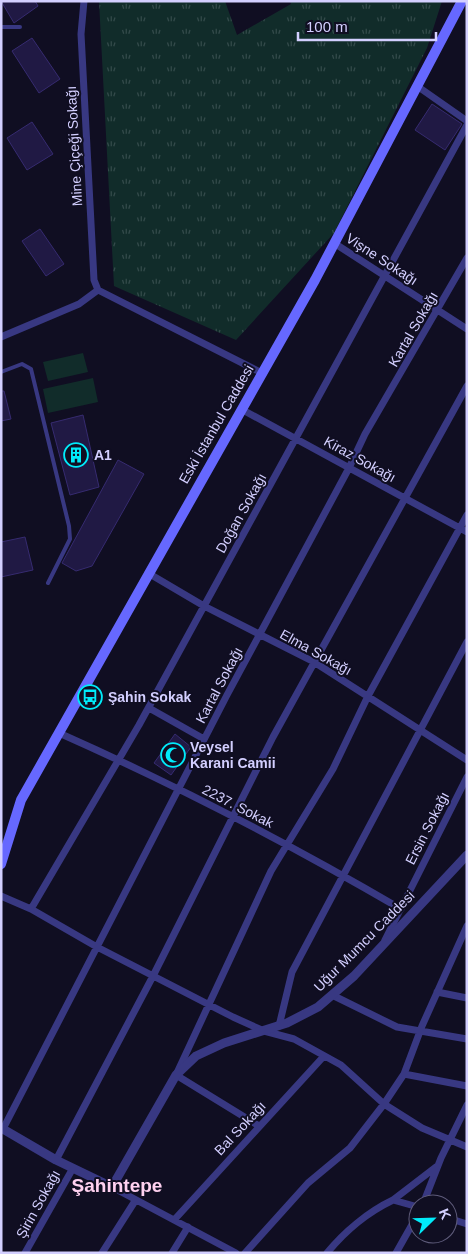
<svg xmlns="http://www.w3.org/2000/svg" width="468" height="1254" font-family="Helvetica,sans-serif">
	<style>
		.grass { fill: url(#grass-tufts) }
		.garden { fill: #112c2a }
		.building { fill: #201944; stroke: #362b70 }
		.lines { fill: none; stroke-linecap: round; stroke-linejoin: round }
		.service { stroke: #383882; stroke-width: 4 }
		.minor { stroke: #383882; stroke-width: 7 }
		.tertiary { stroke: #383882; stroke-width: 9 }
		.secondary { stroke: #6668ff; stroke-width: 10 }
		.labels { text-anchor: middle; dominant-baseline: central; stroke-width: 4; stroke-linejoin: round; paint-order: stroke }
		.street-label { font-size: 14px; fill: #d3cfff; stroke: #100e22 }
		.poi-label { font-size: 14px; font-weight: bold; fill: #d3cfff; stroke: #100e22; text-anchor: start }
		.district-label { font-size: 19px; font-weight: bold; fill: #ffd1f0; stroke: #100e22 }
	</style>
	<defs>
		<pattern id="grass-tufts" width="24" height="20" patternUnits="userSpaceOnUse" patternTransform="scale(1.25)"><rect width="24" height="20" fill="#112c2a"/><path d="M3 7l-1-3M5 7V3M7 7l1-3M15 17l-1-3M17 17v-4M19 17l1-3" fill="none" stroke="#334a4a"/></pattern>
	</defs>
	<rect width="100%" height="100%" fill="#100e22"/>
	<path class="grass" d="M99 1H225L237 35 291 4 290 1H442L427 48 334 233 236 340 114 286Z"/>
	<path class="garden" d="M83 353 88 372 48 381 43 362Z
		M93 378 98 402 48 413 43 389Z"/>
	<path class="building" d="M1 1H35L38 6 14 23Z
		M32 38 60 79 39 93 12 51Z
		M432 104 462 124 445 150 415 130Z
		M32 122 53 154 27 170 7 138Z
		M40 229 64 264 46 276 22 241Z
		M1 391H4L11 419 1 421Z
		M83 415 99 487 70 495 51 423Z
		M118 460 144 474 92 566 76 571 62 563Z
		M25 537 33 570 1 577V542Z
		M175 734 191 747 171 775 154 763Z"/>
	<g class="lines">
		<path class="service" d="M1 27H20
			M1 372 22 364 31 369 69 526 70 539 48 583"/>
		<path class="minor" d="M84 1 81 34 94 280 98 290
			M417 86 467 121
			M334 243 467 329
			M98 290 262 373
			M1 337 79 304 98 290
			M241 409 467 532
			M148 573 204 606 314 662 467 760
			M149 708 204 739
			M59 733C176 785 290 844 401 909
			M1 896 31 909 97 947 233 1017 264 1031 294 1039 341 1065 384 1104 422 1128 467 1147
			M31 909 139 725 467 125
			M385 940 467 777
			M437 992 467 998
			M332 995 397 1027 467 1039
			M279 1026 292 972 467 642
			M404 1074 467 1086
			M259 1126 176 1075 271 871 333 769 368 696 467 515
			M3 1129 227 695 349 468 365 434 467 258
			M56 1160 153 976 273 737 467 386
			M112 1187 236 1253
			M393 1200 436 1167
			M423 1204 441 1158 467 1105
			M448 1218 467 1224
			M175 1219 324 1056
			M25 1253 73 1168
			M102 1253 135 1201
			M172 1253 188 1227
			M245 1253 308 1183 350 1148 384 1104 404 1074 422 1026 467 926
			M327 1253C344 1232 368 1212 393 1200L418 1207
			M396 1253 418 1214"/>
		<path class="tertiary" d="M1 1128 56 1160 112 1187 176 1075 196 1056 224 1043 287 1023 318 1007 354 976 467 855"/>
		<path class="secondary" d="M1 864 21 800 315 280 462 1"/>
	</g>
	<defs>
		<g id="building-ring" transform="scale(1.25)"><circle r="9.5" fill="#100e22" stroke="#00ebfa" stroke-width="1.5"/><path d="M-4-6H4V6H1V3H-1V6H-4ZM-2.5-4.3h1.7v1.8h-1.7ZM.8-4.3h1.7v1.8H.8ZM-2.5-1h1.7V.8h-1.7ZM.8-1h1.7V.8H.8Z" fill="#00ebfa"/></g>
		<g id="bus-ring" transform="scale(1.25)"><circle r="9.5" fill="#100e22" stroke="#00ebfa" stroke-width="1.5"/><path d="M-5-6H5V4H4V6H2V4H-2V6H-4V4H-5ZM-3.5-4V0h7V-4ZM-3.5 1.2v1.5H-2V1.2ZM2 1.2v1.5H3.5V1.2Z" fill="#00ebfa"/></g>
		<g id="mosque-ring" transform="scale(1.25)"><circle r="9.5" fill="#100e22" stroke="#00ebfa" stroke-width="1.5"/><path d="M3.5-4.9A6 6 0 1 0 3.5 4.9A5 5 0 1 1 3.5-4.9Z" fill="#00ebfa"/></g>
	</defs>
	<g fill-rule="evenodd">
		<use href="#building-ring" x="76" y="455"/>
		<use href="#bus-ring" x="90" y="697"/>
		<use href="#mosque-ring" x="173" y="755"/>
	</g>
	<g class="labels">
		<g class="street-label">
			<text transform="translate(74 146) rotate(-93)">Mine Çiçeği Sokağı</text>
			<text transform="translate(382 259) rotate(33)">Vişne Sokağı</text>
			<text transform="translate(413 329) rotate(-60)">Kartal Sokağı</text>
			<text transform="translate(216 424) rotate(-60)">Eski İstanbul Caddesi</text>
			<text transform="translate(360 459) rotate(29)">Kiraz Sokağı</text>
			<text transform="translate(241 513) rotate(-61)">Doğan Sokağı</text>
			<text transform="translate(316 652) rotate(29)">Elma Sokağı</text>
			<text transform="translate(219 685) rotate(-62)">Kartal Sokağı</text>
			<text transform="translate(238 806) rotate(27)">2237. Sokak</text>
			<text transform="translate(427 828) rotate(-63)">Ersin Sokağı</text>
			<text transform="translate(364 941) rotate(-45)">Uğur Mumcu Caddesi</text>
			<text transform="translate(240 1128) rotate(-47)">Bal Sokağı</text>
			<text transform="translate(38 1204) rotate(-61)">Şirin Sokağı</text>
		</g>
		<g class="poi-label">
			<text x="94" y="455">A1</text>
			<text x="108" y="697">Şahin Sokak</text>
			<text x="190" y="747">Veysel<tspan x="190" dy="16">Karani Camii</tspan></text>
		</g>
		<g class="district-label">
			<text x="117" y="1185">Şahintepe</text>
		</g>
	</g>
	<rect width="468" height="1254" fill="none" stroke="#d3cfff" stroke-width="5"/>
	<g transform="translate(433 1219) rotate(67)"><circle r="24" fill="#100e22" stroke="#5e5b7a"/>
	<path d="M0-4L9 19L0 12L-9 19Z" fill="#00ebfa"/>
	<text y="-8" font-size="14" font-weight="bold" text-anchor="middle" fill="#d3cfff">K</text>
	</g>
	<path d="M298 32v8h138v-8" fill="none" stroke="#d3cfff" stroke-width="2.5"/>
	<text x="306" y="32" font-size="15" fill="#d3cfff" stroke="#100e22" stroke-width="4" paint-order="stroke">100 m</text>
</svg>
